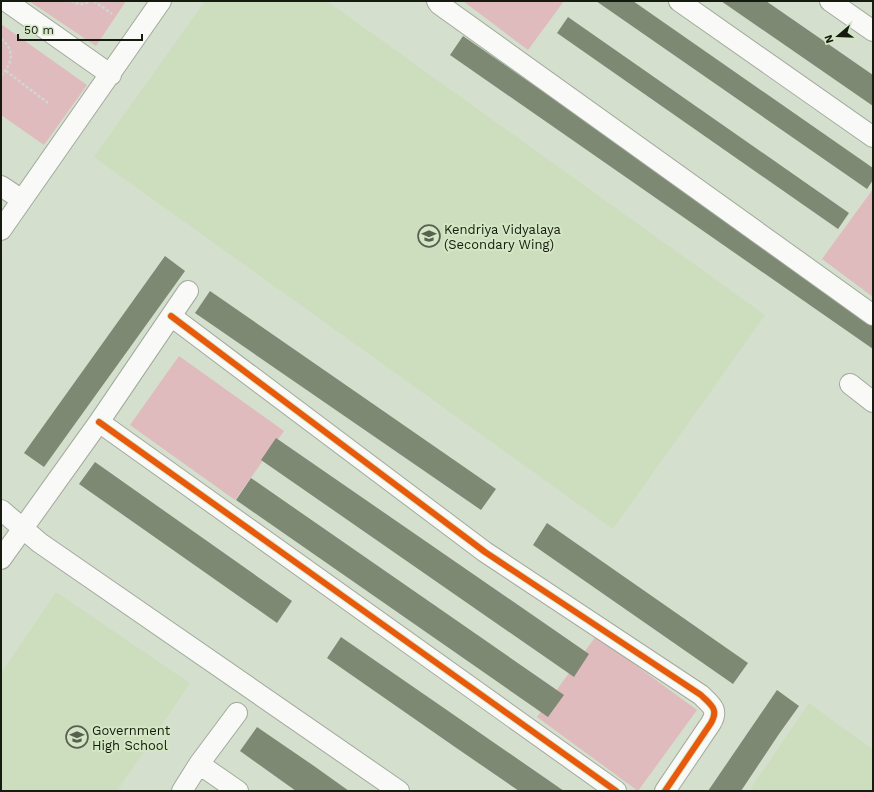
<svg xmlns="http://www.w3.org/2000/svg" width="874" height="792" font-family="'Work Sans',sans-serif">
	<style>
		.built { fill: #cddebf }
		.green { fill: #dfbbbe }
		.building { fill: #7e8973 }
		.lines { fill: none; stroke-linecap: round; stroke-linejoin: round }
		.minor-casing { stroke: #a2aa9c; stroke-width: 22 }
		.path { stroke: #d2d6d0; stroke-width: 2.5; stroke-dasharray: 3 2; stroke-linecap: butt }
		.minor { stroke: #f9faf8; stroke-width: 20 }
		.cycleway-casing { stroke: #d4e7c5; stroke-width: 8 }
		.cycleway { stroke: #e8590c; stroke-width: 6 }
		.labels { text-anchor: middle; dominant-baseline: central; stroke-width: 4; stroke-linejoin: round; paint-order: stroke }
		.poi-label { font-size: 13px; fill: #151b0f; stroke: #d4e7c5; text-anchor: start }
	</style>
	<rect width="100%" height="100%" fill="#d5dfcd"/>
	<path class="built" d="M205 1H327L765 315 613 529 94 157Z
		M56 592 190 683 117 791H1V673Z
		M809 703 873 750V791H749Z"/>
	<path class="green" d="M29 1H126L96 46Z
		M463 1H564L528 50Z
		M1 24 87 85 44 145 1 115Z
		M873 189V297L822 259Z
		M179 356 284 431 235 500 130 425Z
		M596 636 697 710 638 791 537 717Z"/>
	<path class="building" d="M596 1H633L873 168V180L867 189Z
		M721 1H766L873 75V106Z
		M568 17 849 213 838 229 557 33Z
		M463 36 873 320V349L450 55Z
		M165 256 185 271 44 467 24 453Z
		M210 291 496 489 481 510 195 313Z
		M276 438 589 654 574 677 261 460Z
		M95 462 292 601 277 623 79 484Z
		M251 478 564 695 548 717 236 500Z
		M547 523 748 663 733 684 533 545Z
		M341 637 441 706 564 791H519L455 747 327 658Z
		M777 690 799 706 779 734 741 791H708Z
		M257 727 314 766 349 791H296L240 751Z"/>
	<g class="lines">
		<g class="minor-casing">
			<path id="minor" d="M6 1 111 75
				M437 1 439 4 873 315
				M679 1 873 137
				M830 1 873 31
				M1 186 22 200
				M1 230 161 1
				M171 316 485 552 701 695C711 705 719 709 711 723L665 791
				M850 384 873 402
				M99 422 616 791
				M1 510 40 543 399 791
				M1 559 99 422 188 291
				M199 764 238 791
				M182 791 199 764 237 713"/>
		</g>
		<path class="path" d="M71 1C77 4 84 6 89 1
			M94 1 112 14
			M1 39C15 49 13 64 1 75
			M6 71 48 103"/>
		<use href="#minor" class="minor"/>
		<g class="cycleway-casing">
			<path id="cycleway" d="M171 316 485 552 701 695C711 705 719 709 711 723L665 791
				M99 422 616 791"/>
		</g>
		<use href="#cycleway" class="cycleway"/>
	</g>
	<defs>
		<g id="school-ring" transform="scale(1.15)"><circle r="9.5" fill="#d4e7c5" stroke="#586052" stroke-width="1.5"/><path d="M0-5L7-2L0 1L-7-2ZM-4 1L0 2.5L4 1V4Q0 6-4 4Z" fill="#586052"/></g>
	</defs>
	<g fill-rule="evenodd">
		<use href="#school-ring" x="429" y="236"/>
		<use href="#school-ring" x="77" y="737"/>
	</g>
	<g class="labels">
		<g class="poi-label">
			<text x="444" y="229">Kendriya Vidyalaya<tspan x="444" dy="15">(Secondary Wing)</tspan></text>
			<text x="92" y="730">Government<tspan x="92" dy="15">High School</tspan></text>
		</g>
	</g>
	<rect width="874" height="792" fill="none" stroke="#151b0f" stroke-width="4"/>
	<g transform="translate(838 36) rotate(251)" stroke="#d4e7c5" stroke-width="3" paint-order="stroke">
	<path d="M0-3L7 15L0 10L-7 15Z" fill="#151b0f"/>
	<text y="-6" font-size="11" font-weight="bold" text-anchor="middle" fill="#151b0f">N</text>
	</g>
	<path d="M18 34v6h124v-6" fill="none" stroke="#151b0f" stroke-width="2"/>
	<text x="24" y="34" font-size="12" fill="#151b0f" stroke="#d4e7c5" stroke-width="3" paint-order="stroke">50 m</text>
</svg>
